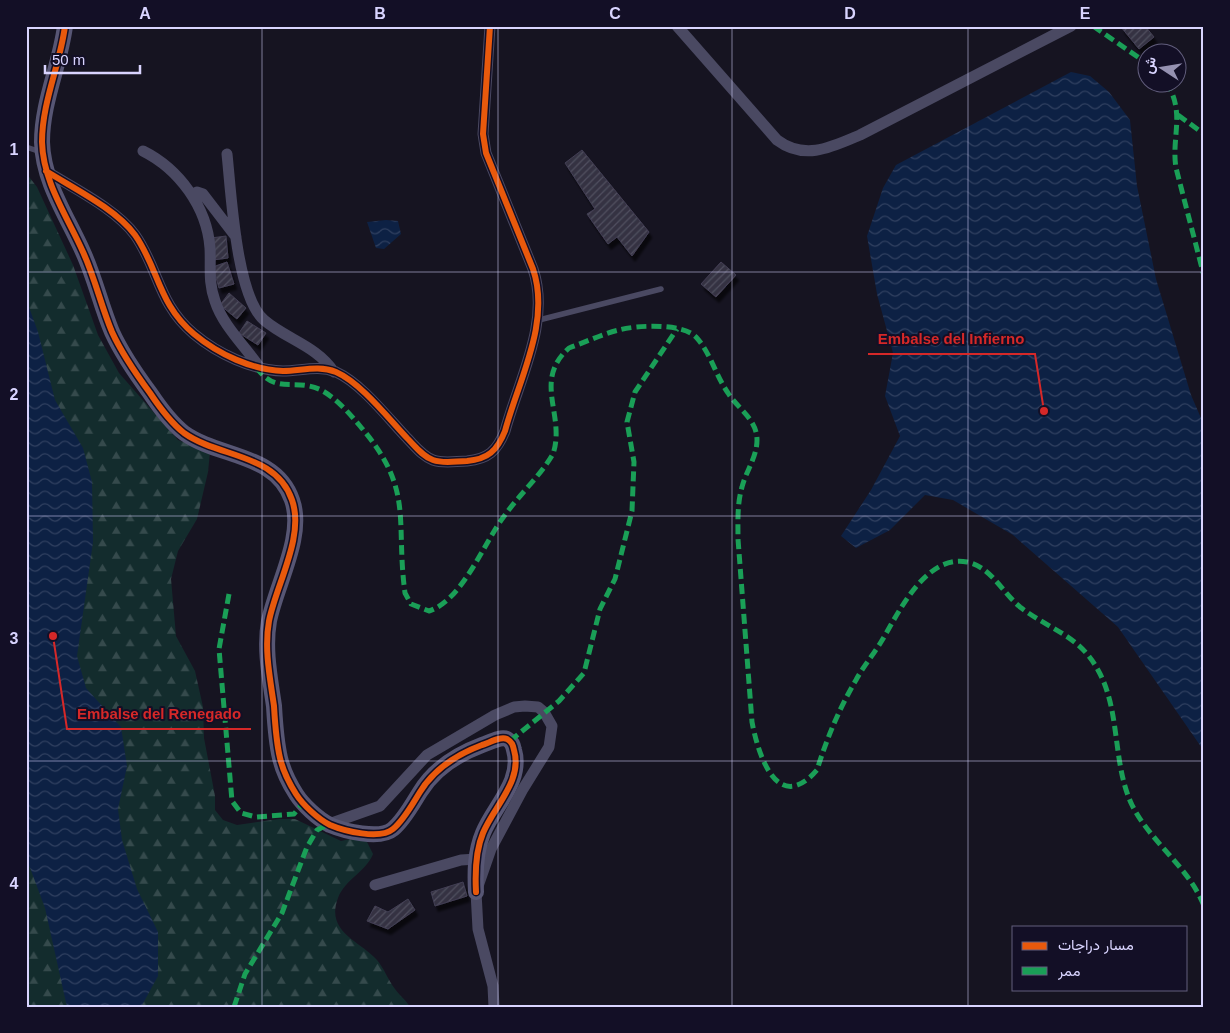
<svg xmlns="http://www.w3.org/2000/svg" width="1230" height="1033" font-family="Helvetica,Vazirmatn,sans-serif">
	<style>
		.forest { fill: url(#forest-firs) }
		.water { fill: url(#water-waves) }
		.building { fill: url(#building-hatch); stroke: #433f54; filter: url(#shadow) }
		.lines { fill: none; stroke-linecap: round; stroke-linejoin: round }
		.lane { stroke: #4a4962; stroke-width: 5.5 }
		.street { stroke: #4a4962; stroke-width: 11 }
		.secondary { stroke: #575674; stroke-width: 16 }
		.quiet { stroke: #1a9f57; stroke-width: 5; stroke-dasharray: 10 5; stroke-linecap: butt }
		.cycleway-casing { stroke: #130f26; stroke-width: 9 }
		.cycleway { stroke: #e8590c; stroke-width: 6 }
		.grid { fill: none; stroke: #d9d4ff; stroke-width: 1; stroke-opacity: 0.55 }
		.leader { fill: none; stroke: #d62828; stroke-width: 2 }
		.callout-dot { fill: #d62828; stroke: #130f26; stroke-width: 2 }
		.callout-label { font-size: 15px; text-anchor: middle; font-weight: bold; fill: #d62828; stroke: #130f26; stroke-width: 4; stroke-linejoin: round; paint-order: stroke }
		.neatline { fill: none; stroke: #d9d4ff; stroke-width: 2 }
		.grid-label { font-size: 16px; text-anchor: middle; font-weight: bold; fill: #d9d4ff }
	</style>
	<defs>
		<pattern id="forest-firs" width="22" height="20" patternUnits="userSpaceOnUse" patternTransform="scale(1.25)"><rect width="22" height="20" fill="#132c2d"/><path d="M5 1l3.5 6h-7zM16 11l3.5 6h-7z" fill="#354a4c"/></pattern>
		<pattern id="water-waves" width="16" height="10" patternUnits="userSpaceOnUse" patternTransform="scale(1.25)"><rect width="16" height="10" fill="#0d2144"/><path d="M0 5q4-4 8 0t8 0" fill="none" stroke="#304060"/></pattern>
		<pattern id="building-hatch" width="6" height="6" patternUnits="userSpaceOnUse" patternTransform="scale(1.25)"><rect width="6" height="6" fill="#343243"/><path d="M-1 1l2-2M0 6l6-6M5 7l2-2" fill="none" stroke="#514f5f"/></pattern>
		<filter id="shadow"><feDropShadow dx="3" dy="5.5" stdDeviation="1" flood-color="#0009"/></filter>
	</defs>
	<rect width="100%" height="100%" fill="#161421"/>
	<path class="forest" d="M26 173 37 187 73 265 98 335 119 373 178 440 210 452 208 472 197 519 178 551 171 579 176 636 195 671 203 707 204 738 215 796V810L223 820 237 825 279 819H295L341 841 359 837 365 838 373 854C366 872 345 879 338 898 325 932 360 941 377 960 384 968 388 980 395 989 400 996 406 1000 410 1007H26Z"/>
	<path class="water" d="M1071 72 1090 76 1109 92 1130 120 1137 186 1156 279 1191 395 1204 425V751L1118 627 1013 535 953 500 925 495 890 530 856 548 841 536 871 490 900 436 885 396 893 353 877 294 867 236 883 188 896 165Z
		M386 220 398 221 401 234 384 249 376 248 367 222Z
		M26 299 38 332 55 400 83 448 92 482 93 542 77 656 86 688 121 727 127 766 118 809 122 840 137 889 158 932V976L141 1007H67L45 908 26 857Z"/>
	<path class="building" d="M1145 26 1154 37 1139 49 1121 27Z
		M582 150 649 232 632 256 617 237 608 244 587 214 595 209 565 163Z
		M226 236 228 258 213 260 211 238Z
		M227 262 234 284 219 288 213 267Z
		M721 262 736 275 716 297 701 284Z
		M229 293 246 308 237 319 220 305Z
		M247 321 266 333 258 345 239 333Z
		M463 882 467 896 435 906 431 892Z
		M408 899 415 910 388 929 367 921 375 906 388 912Z"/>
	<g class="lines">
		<path class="lane" d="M26 147 41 152
			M539 320 661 289"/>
		<path class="street" d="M677 26 777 140C805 161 832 147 860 135L1071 26
			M143 151C179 169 207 207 210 248 211 267 208 282 215 301 223 326 245 346 260 368
			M227 154C231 191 236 296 264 320 286 339 317 346 334 372
			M46 171C73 188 116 209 135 235 159 269 158 304 194 334 218 354 252 370 283 371 301 371 318 365 336 372 361 383 388 418 407 438 415 446 422 456 433 460 444 464 456 461 467 461 488 459 497 451 505 431 519 379 551 322 533 269L486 153 483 134 490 26
			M192 195 197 192 203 194 236 237
			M329 824 380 806 427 755 495 715 514 707 525 706 538 707 544 712 552 726 549 747 523 789 491 849 476 892 478 929 493 986 494 1007
			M375 885 461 860 477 859"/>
		<path class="secondary" d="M65 26C60 65 42 102 42 142 43 182 67 216 83 252 95 278 101 306 112 332 122 354 136 374 150 393 160 408 170 422 184 433 219 458 276 453 292 500 305 536 276 585 269 621 264 649 270 678 274 706 275 723 276 741 280 758 283 771 289 783 296 794 303 805 318 819 330 825 344 831 380 840 393 829 404 820 413 803 420 792 434 769 458 754 482 745 489 743 500 736 507 739 512 742 513 745 514 750 523 781 494 806 483 833 475 852 475 873 476 892"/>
		<path class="quiet" d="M1093 26 1148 64
			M1166 82C1186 112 1171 137 1176 168L1204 276
			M1178 115 1204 134
			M256 367C277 396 294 377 321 390 336 398 349 413 360 426 415 490 395 519 405 593L411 604 429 611C463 600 484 542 505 515 520 494 540 476 553 454 566 415 532 381 569 348 586 342 602 334 619 330 637 325 683 323 696 337 710 352 716 376 728 393 738 409 757 419 757 440 757 457 746 471 742 487 737 504 738 522 738 539L752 722C758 754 777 816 817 770 827 738 839 709 856 680 863 667 873 655 881 642 898 614 925 554 967 562 990 566 1003 593 1020 607 1050 630 1079 635 1098 670 1121 711 1112 763 1132 805 1151 843 1189 867 1204 906
			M229 594 219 649 232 801 241 813 256 817 294 814 303 803
			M510 741 559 701 584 673 600 609 615 579 632 511 634 462 627 422 635 392 677 329
			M234 1007 245 974 282 913 307 847 317 830 329 824"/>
		<g class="cycleway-casing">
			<path id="cycleway" d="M65 26C60 65 42 102 42 142 43 182 67 216 83 252 95 278 101 306 112 332 122 354 136 374 150 393 160 408 170 422 184 433 219 458 276 453 292 500 305 536 276 585 269 621 264 649 270 678 274 706 275 723 276 741 280 758 283 771 289 783 296 794 303 805 318 819 330 825 344 831 380 840 393 829 404 820 413 803 420 792 434 769 458 754 482 745 489 743 500 736 507 739 512 742 513 745 514 750 523 781 494 806 483 833 475 852 475 873 476 892
				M46 171C73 188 116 209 135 235 159 269 158 304 194 334 218 354 252 370 283 371 301 371 318 365 336 372 361 383 388 418 407 438 415 446 422 456 433 460 444 464 456 461 467 461 488 459 497 451 505 431 519 379 551 322 533 269L486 153 483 134 490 26"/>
		</g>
		<use href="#cycleway" class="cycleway"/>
	</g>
	<path class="grid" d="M262 26V1007M498 26V1007M732 26V1007M968 26V1007M26 272H1204M26 516H1204M26 761H1204"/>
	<path class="leader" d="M1044 411L1035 354H868M53 636L67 729H251"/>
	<g class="callout-dot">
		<circle cx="1044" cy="411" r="5"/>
		<circle cx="53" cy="636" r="5"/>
	</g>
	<g class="callout-label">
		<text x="951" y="344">Embalse del Infierno</text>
		<text x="159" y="719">Embalse del Renegado</text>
	</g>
	<rect width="1230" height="1033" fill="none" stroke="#130f26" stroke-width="55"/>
	<rect x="1012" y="926" width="175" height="65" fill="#130f26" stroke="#625e7d"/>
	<rect x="1022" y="942" width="25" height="8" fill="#e8590c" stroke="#625e7d"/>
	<text x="1058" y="950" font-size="15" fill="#d9d4ff">مسار دراجات</text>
	<rect x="1022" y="967" width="25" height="8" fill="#1a9f57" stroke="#625e7d"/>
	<text x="1058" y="976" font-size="15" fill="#d9d4ff">ممر</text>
	<g transform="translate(1162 68) rotate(282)"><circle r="24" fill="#130f26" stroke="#625e7d"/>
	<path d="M0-4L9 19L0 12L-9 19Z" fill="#9591b1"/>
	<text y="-8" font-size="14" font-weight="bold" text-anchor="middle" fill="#d9d4ff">ش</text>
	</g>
	<path d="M45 65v8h95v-8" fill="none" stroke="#d9d4ff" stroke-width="2.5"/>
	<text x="52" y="65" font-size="15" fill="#d9d4ff" stroke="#130f26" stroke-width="4" paint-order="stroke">50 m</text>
	<rect x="28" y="28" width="1174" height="978" class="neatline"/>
	<g class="grid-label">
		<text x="145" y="19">A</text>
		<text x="380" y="19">B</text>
		<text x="615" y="19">C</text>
		<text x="850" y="19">D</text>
		<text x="1085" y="19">E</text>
		<text x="14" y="155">1</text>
		<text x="14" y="400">2</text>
		<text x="14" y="644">3</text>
		<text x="14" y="889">4</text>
	</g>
</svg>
